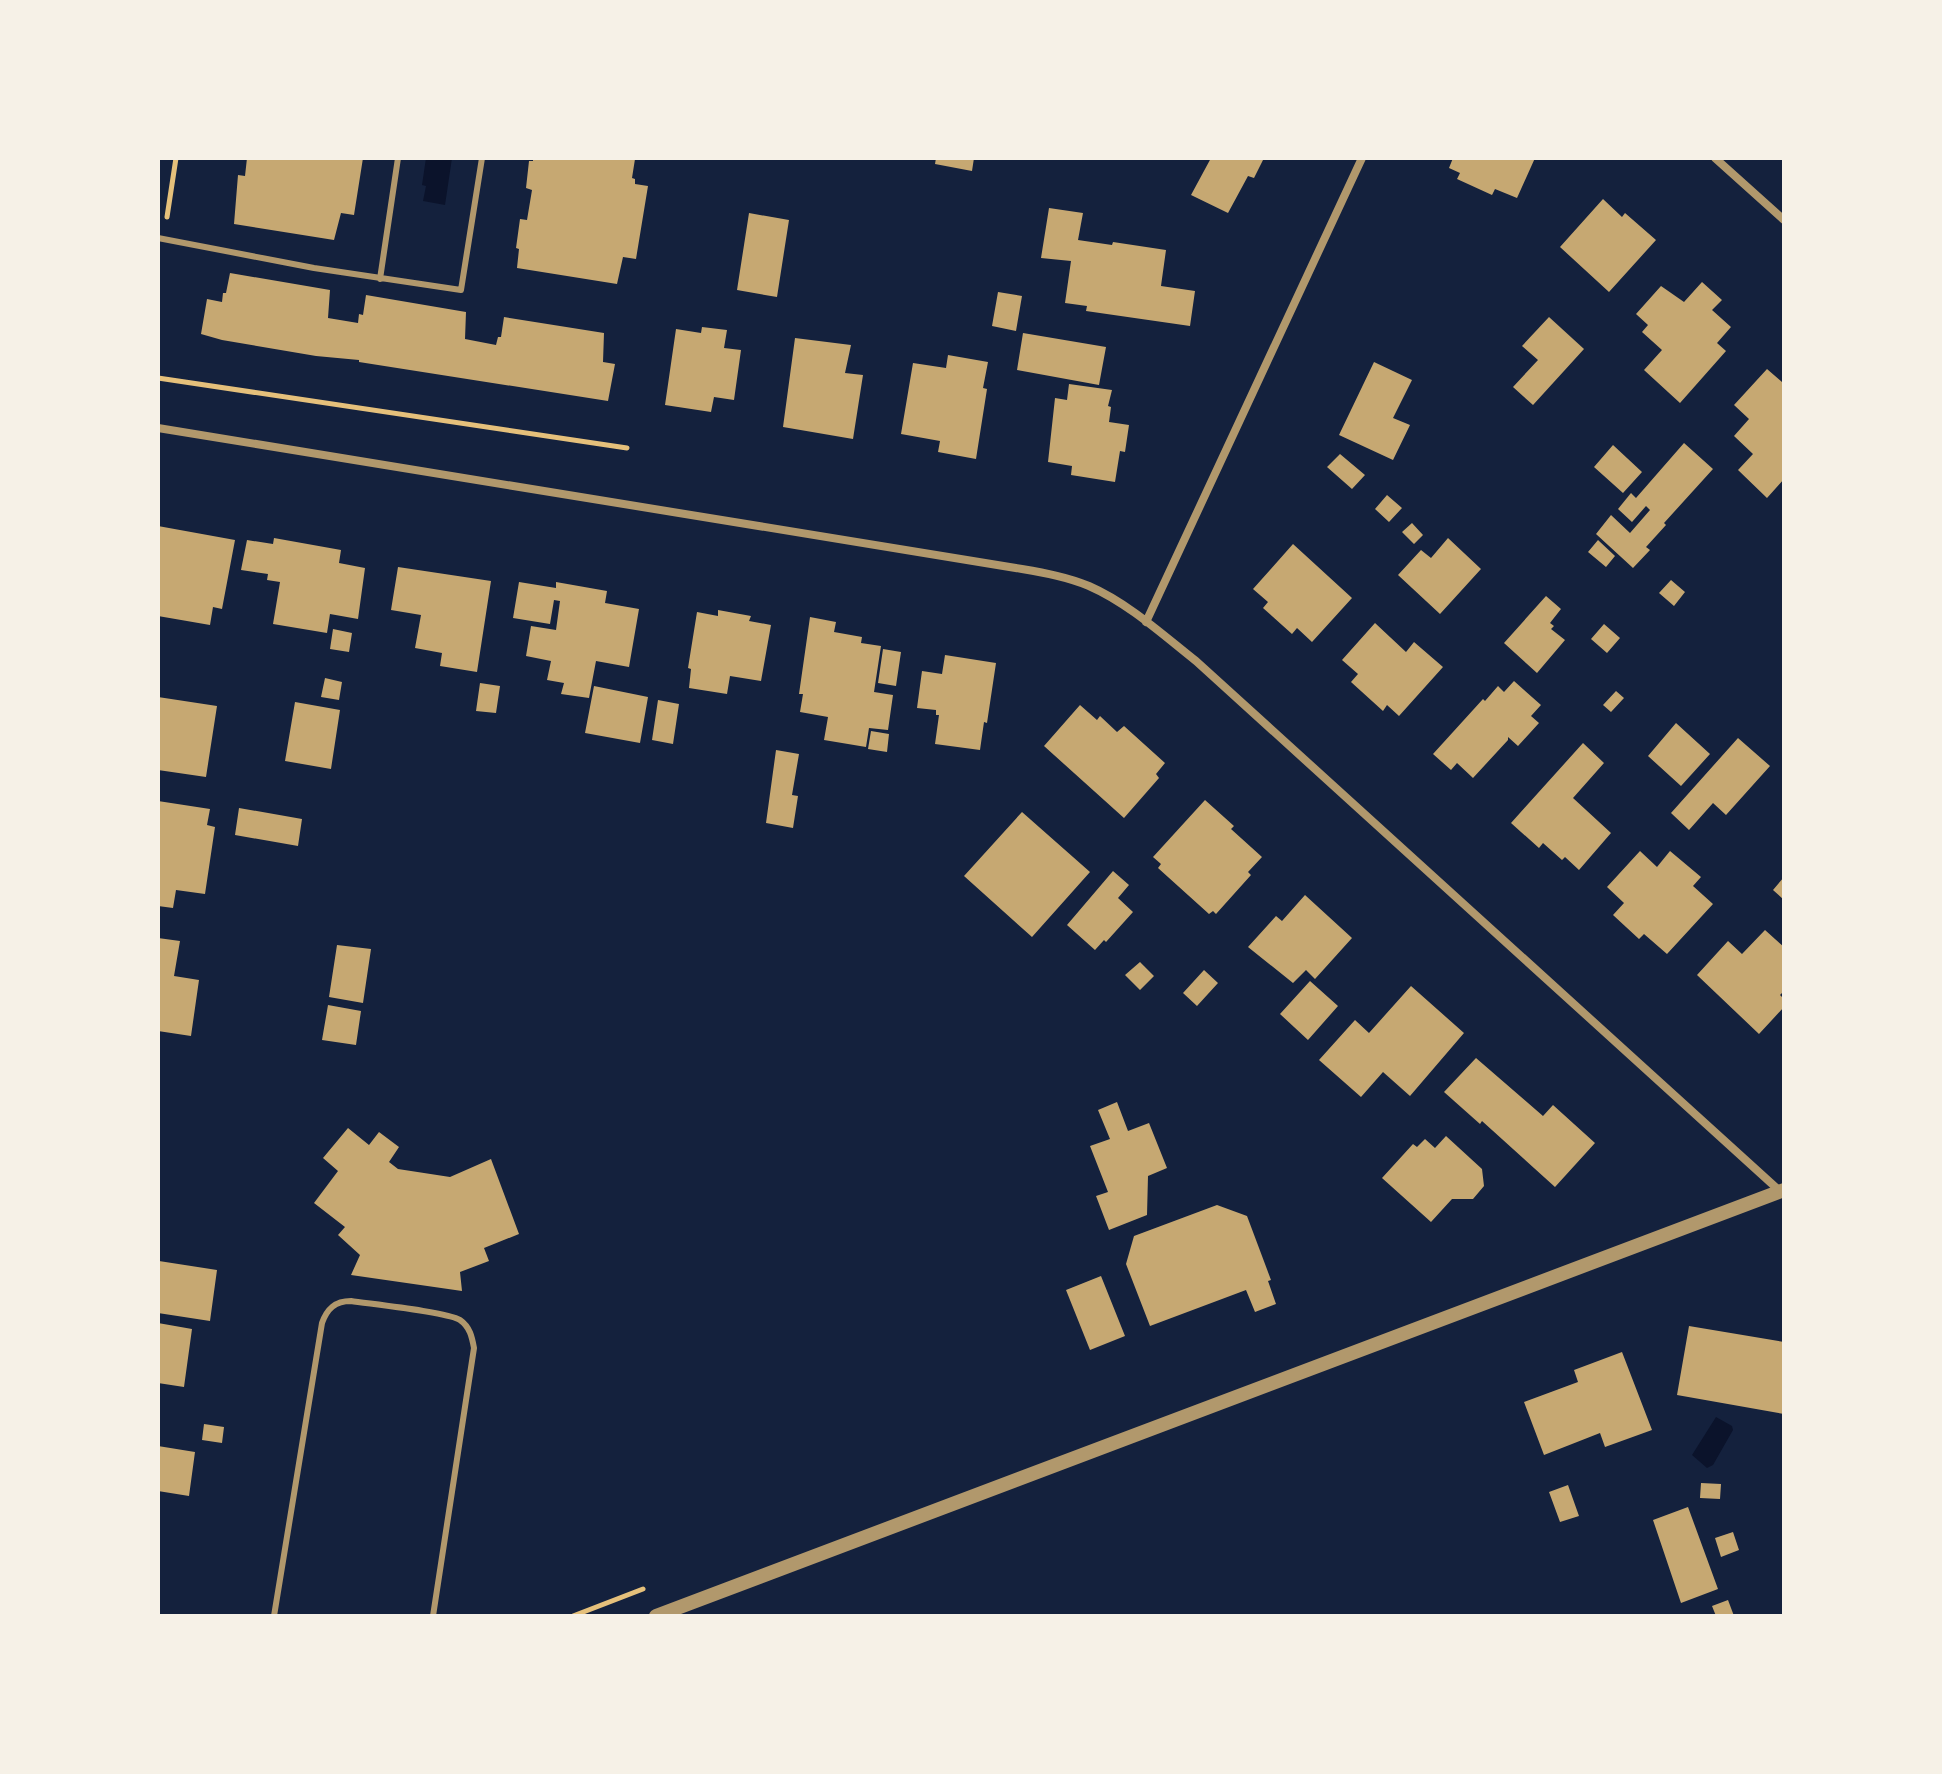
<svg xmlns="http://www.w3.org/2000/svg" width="1942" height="1774" font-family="Lato,sans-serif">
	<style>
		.water { fill: #0b132b }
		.building { fill: #c6a872 }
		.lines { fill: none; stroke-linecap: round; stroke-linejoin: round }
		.path { stroke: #e5c07b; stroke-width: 5 }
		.service { stroke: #b1986c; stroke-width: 6 }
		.minor { stroke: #b1986c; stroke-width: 8 }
		.tertiary { stroke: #b1986c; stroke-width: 14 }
	</style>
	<rect width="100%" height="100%" fill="#14213d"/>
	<path class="water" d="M426 158H452L445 205 423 201 426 186 422 185Z
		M1716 1417 1732 1426 1733 1430 1713 1465 1707 1468 1692 1455Z"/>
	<path class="building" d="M247 158H363L354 215 341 213 334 240 234 224 238 175 245 176Z
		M533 158 635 159 632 178 635 179V184L648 186 636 259 623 257 617 284 517 268 519 249 516 248 520 219 527 220 532 190 526 188 529 161H533Z
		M936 158H974L972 171 935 164Z
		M1211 158H1264L1254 178 1248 176 1228 213 1191 195Z
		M1453 158H1535L1517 198 1495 189 1492 195 1457 179 1460 173 1449 168Z
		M1603 199 1622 217 1625 213 1656 240 1609 292 1560 247Z
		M1049 208 1083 213 1078 240 1112 245 1113 242 1166 250 1161 286 1195 291 1190 326 1086 311 1087 306 1065 303 1071 261 1041 258Z
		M749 213 789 220 777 297 737 290Z
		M230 273 330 290 328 318 358 323 359 314 363 315 366 295 466 312 465 339 496 345 498 337H501L504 317 604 333 603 362 615 364 608 401 359 362V360L316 356 222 340 201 334 207 299 222 302 223 293H226Z
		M1702 282 1722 300 1712 310 1731 327 1717 343 1726 351 1680 403 1644 370 1662 350 1642 332 1648 325 1636 314 1661 286 1684 302Z
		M998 292 1022 296 1016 331 992 326Z
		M1549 317 1584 349 1533 405 1513 387 1538 360 1522 346Z
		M702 327 727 330 724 348 741 350 734 400 714 397 711 412 665 405 676 329 701 333Z
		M1023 333 1106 347 1099 385 1017 370Z
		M795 338 851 345 845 373 863 375 853 439 783 427Z
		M948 355 988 362 983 388 987 389 976 459 938 452 940 441 901 434 913 363 946 368Z
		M1374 362 1412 380 1393 418 1410 425 1393 460 1339 435Z
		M1767 369 1782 382 1784 380V479L1767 498 1738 470 1753 454 1734 436 1749 419 1734 405Z
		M1069 384 1112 390 1108 406 1111 407 1109 422 1129 425 1125 452 1120 451 1115 482 1071 475 1072 466 1048 462 1055 398 1067 400Z
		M1684 443 1713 469 1664 523 1666 525 1646 547 1650 550 1633 568 1596 534 1611 515 1630 533 1650 510 1646 506 1632 522 1618 509 1631 493 1636 498Z
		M1613 445 1642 472 1623 493 1594 467Z
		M1340 454 1365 475 1352 489 1327 467Z
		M1387 495 1402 508 1389 522 1375 509Z
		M1412 523 1423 535 1414 544 1402 532Z
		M158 526 235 540 222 609 213 607 210 625 158 616Z
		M274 538 341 550 339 563 365 568 358 619 330 614 327 633 273 624 280 582 267 580 268 574 241 570 247 540 273 544Z
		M1448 538 1481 569 1440 614 1398 575 1421 550 1431 558Z
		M1598 540 1615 556 1606 567 1588 552Z
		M1293 544 1352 598 1312 642 1297 628 1292 634 1263 608 1268 602 1253 589Z
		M398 567 491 581 477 672 440 666 442 653 415 648 421 615 391 610Z
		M1671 580 1685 592 1674 606 1659 593Z
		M519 582 556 588V582L607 591 605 603 639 609 629 667 596 661 589 698 561 694 564 683 547 680 551 661 526 656 531 626 556 630 560 601 554 600 550 624 513 618Z
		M1546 596 1561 609 1550 623 1554 626 1551 629 1565 640 1537 673 1504 643Z
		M718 610 751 616 749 621 771 625 761 681 730 676 727 694 689 688 691 669 688 668 697 612 718 616Z
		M810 617 836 622 834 632 862 637 861 643 881 646 874 692 893 695 888 730 869 728 866 747 824 740 828 717 800 712 803 694H799Z
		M1375 623 1406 652 1414 642 1443 667 1399 716 1387 705 1383 711 1351 682 1358 674 1342 660Z
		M1604 624 1620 638 1607 653 1591 639Z
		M333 629 352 633 349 652 330 649Z
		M883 649 901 652 896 686 878 683Z
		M945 655 996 663 987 723 984 722 980 750 935 744 939 715H936V710L917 708 922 671 942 674Z
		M325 678 342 682 339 700 321 697Z
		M1514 681 1541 705 1531 716 1539 723 1518 746 1508 737V740L1473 778 1457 763 1451 770 1433 754 1483 699 1485 701 1498 686 1504 692Z
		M480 683 500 686 496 713 476 711Z
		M594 686 648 697 640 743 585 733Z
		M1616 691 1624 698 1611 712 1603 705Z
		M158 697 217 706 206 777 158 770Z
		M658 700 679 704 673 744 652 740Z
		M295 702 340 710 331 769 285 761Z
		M1080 705 1097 720 1100 716 1117 732 1124 726 1165 763 1156 774 1159 778 1124 818 1044 746Z
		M1676 723 1710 754 1681 786 1648 756Z
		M871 731 889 734 887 752 868 749Z
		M1738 738 1770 766 1726 815 1713 803 1689 830 1671 813Z
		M1583 743 1604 763 1573 798 1611 833 1579 870 1565 857 1562 860 1543 843 1539 848 1511 823Z
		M776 750 799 754 792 795 798 796 793 828 766 823Z
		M1205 800 1234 826 1231 829 1262 857 1248 872 1251 875 1216 914 1213 911 1209 914 1158 868 1161 864 1153 857Z
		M158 801 210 809 207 825 215 827 205 894 176 890 173 908 158 906Z
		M239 808 302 819 298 846 235 835Z
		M1022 812 1090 872 1032 937 964 876Z
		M1640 851 1657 867 1670 851 1701 877 1693 886 1713 904 1667 954 1644 934 1639 939 1613 915 1624 903 1607 887Z
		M1113 871 1129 885 1118 898 1133 912 1106 942 1104 940 1095 950 1067 925Z
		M1784 877V900L1773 890Z
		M1305 895 1352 938 1315 979 1306 970 1293 983 1248 947 1276 916 1282 921Z
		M1765 930 1784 947V991L1780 995 1784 999V1007L1759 1034 1697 975 1728 941 1742 954Z
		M158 938 180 941 174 976 199 980 191 1036 158 1031Z
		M337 945 371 949 363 1003 329 997Z
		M1140 962 1154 976 1140 990 1125 975Z
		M1204 970 1218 983 1197 1006 1183 993Z
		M1310 981 1338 1006 1308 1040 1280 1014Z
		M1411 986 1464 1033 1410 1096 1383 1072 1361 1097 1319 1060 1355 1020 1369 1033Z
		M328 1005 361 1011 356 1045 322 1040Z
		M1476 1058 1543 1116 1553 1105 1595 1143 1555 1187 1482 1121 1480 1124 1444 1092Z
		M1117 1102 1128 1131 1149 1123 1167 1168 1148 1176 1147 1215 1109 1230 1096 1196 1108 1192 1090 1146 1110 1139 1098 1110Z
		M348 1128 369 1145 379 1132 399 1147 389 1162 398 1169 450 1177 491 1159 519 1234 484 1248 489 1261 460 1272 462 1291 351 1275 360 1255 338 1235 345 1227 314 1203 338 1171 323 1158Z
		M1446 1136 1482 1169 1484 1186 1473 1199H1452L1431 1222 1382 1178 1413 1144 1417 1147 1425 1139 1435 1148Z
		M1217 1205 1247 1216 1271 1280 1268 1281 1276 1304 1255 1312 1246 1290 1150 1326 1126 1264 1134 1236Z
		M159 1261 217 1270 210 1321 158 1313Z
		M1101 1276 1125 1336 1090 1350 1066 1290Z
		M158 1323 192 1329 184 1387 158 1383Z
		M1689 1326 1784 1342V1414L1677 1395Z
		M1622 1352 1652 1430 1605 1447 1600 1433 1544 1455 1524 1402 1578 1382 1574 1370Z
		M204 1424 224 1427 222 1443 202 1440Z
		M158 1446 195 1452 189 1496 158 1491Z
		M1701 1483 1721 1484 1720 1499 1700 1498Z
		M1568 1485 1579 1516 1560 1522 1549 1492Z
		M1688 1507 1718 1589 1681 1603 1653 1520Z
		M1733 1532 1739 1550 1721 1557 1715 1538Z
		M1728 1600 1734 1616H1716L1712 1606Z"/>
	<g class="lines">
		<path class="path" d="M167 217 176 158
			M158 378 627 448
			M573 1616 643 1589"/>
		<path class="service" d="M158 238 314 268 461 290 482 158
			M380 279 398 158
			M274 1616 322 1323C327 1309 335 1301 351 1301 371 1304 448 1312 460 1320 470 1327 472 1337 474 1348L433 1616"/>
		<path class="minor" d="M1715 158 1784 220
			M158 428 1022 569C1045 573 1067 577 1089 586 1128 603 1163 635 1196 661L1782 1193
			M1146 622 1362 158"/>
		<path class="tertiary" d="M656 1616 1784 1190"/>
	</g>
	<rect width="1942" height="1774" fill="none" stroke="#f6f1e7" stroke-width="320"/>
</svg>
